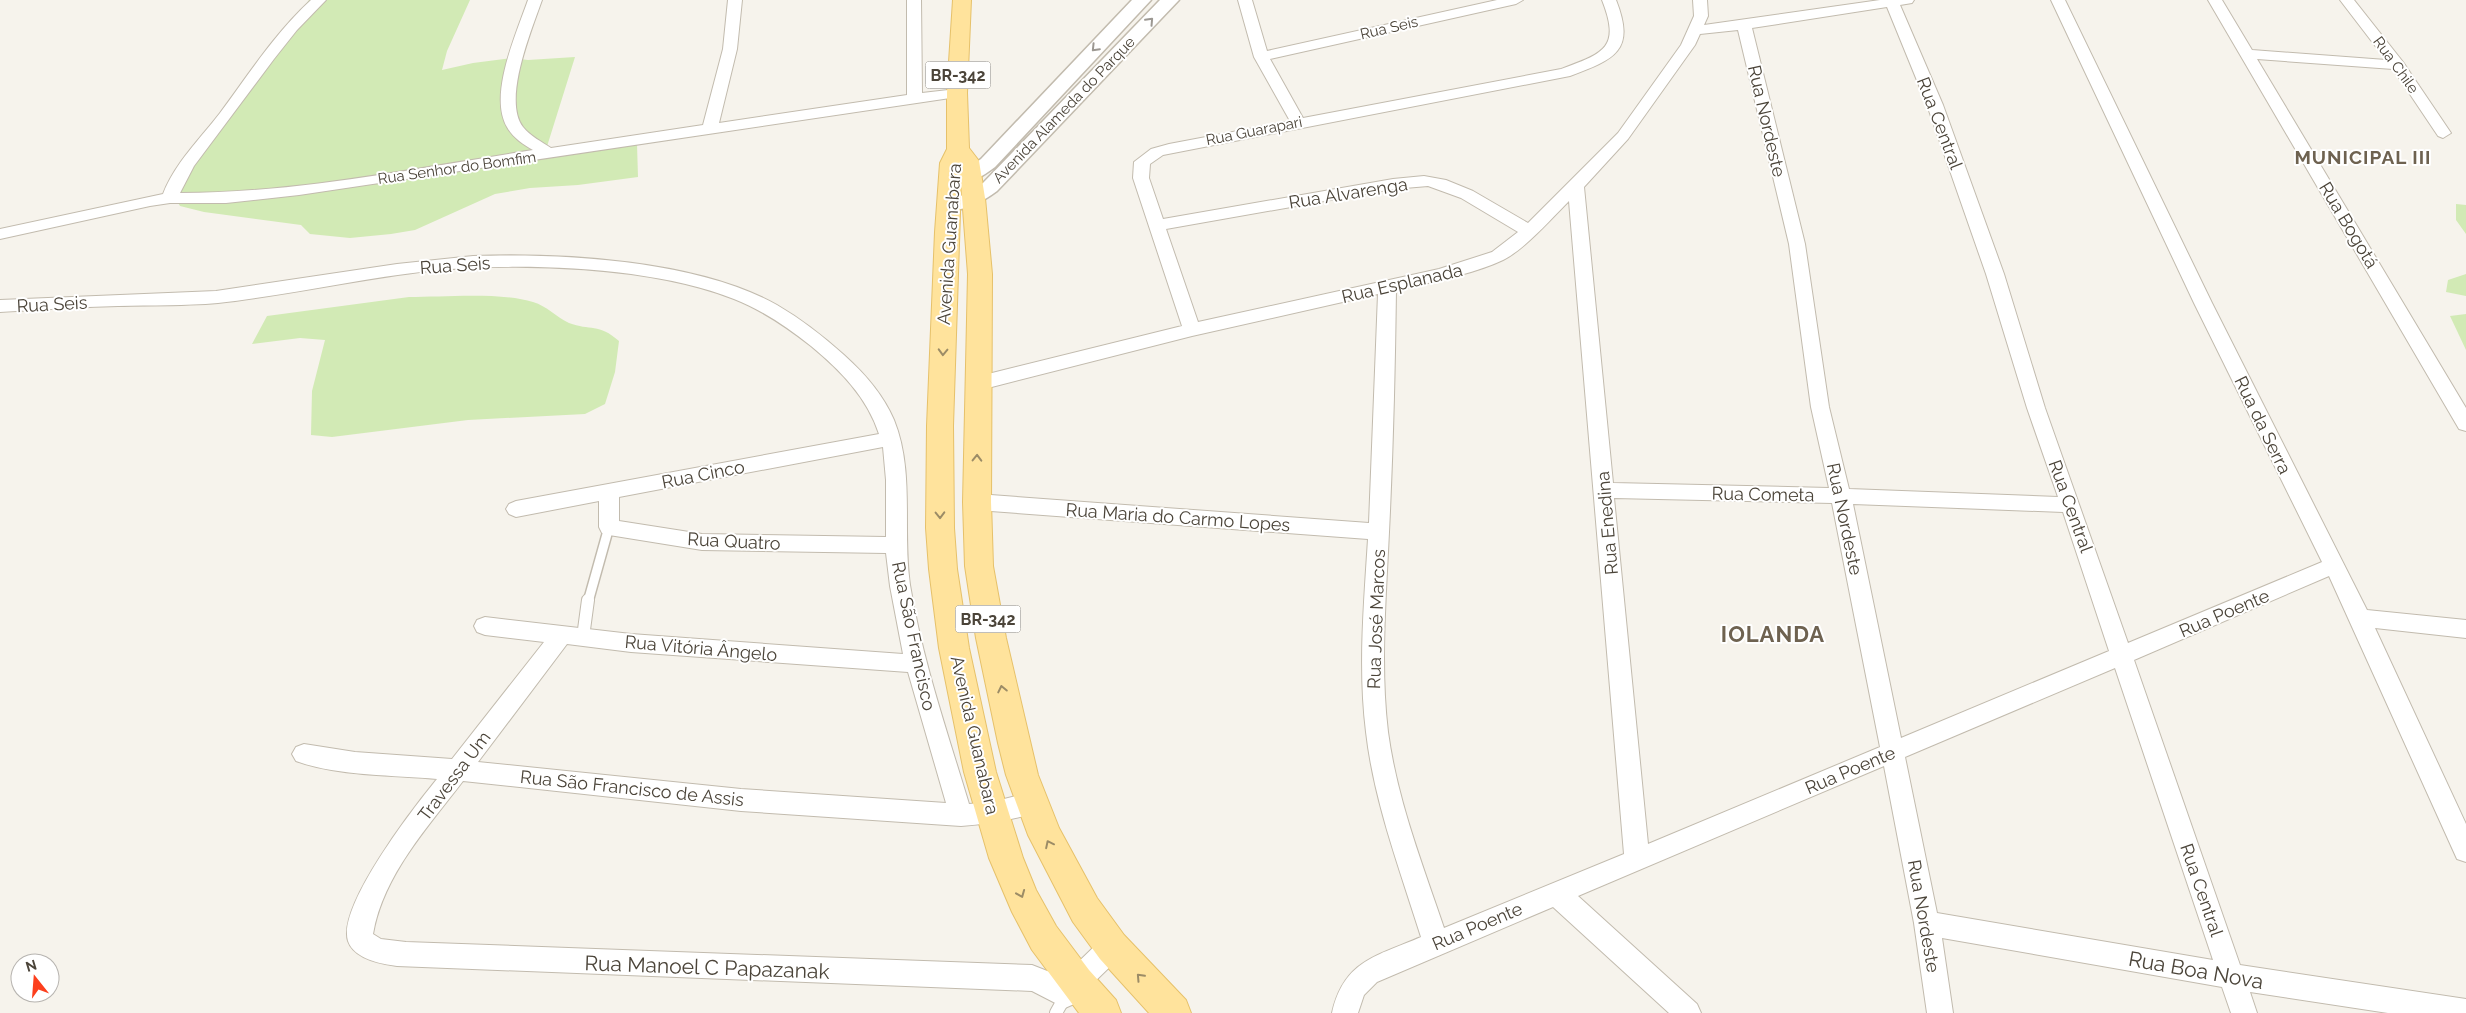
<svg xmlns="http://www.w3.org/2000/svg" width="2466" height="1013" font-family="Raleway,sans-serif">
	<style>
		.green { fill: #d2eab5 }
		.lines { fill: none; stroke-linecap: round; stroke-linejoin: round }
		.service-far1-casing { stroke: #c2bbae; stroke-width: 12 }
		.service-casing { stroke: #c2bbae; stroke-width: 14 }
		.minor-casing { stroke: #c2bbae; stroke-width: 2 }
		.tertiary-casing { stroke: #c2bbae; stroke-width: 3 }
		.primary-casing { stroke: #e6c16a; stroke-width: 2 }
		.service-far1 { stroke: #fff; stroke-width: 9 }
		.service { stroke: #fff; stroke-width: 12 }
		.minor { fill: #fff; fill-rule: evenodd }
		.tertiary { fill: #fff; fill-rule: evenodd }
		.primary { fill: #ffe39c; fill-rule: evenodd }
		.oneway { stroke: #9c9892 }
		.oneway2 { stroke: #9c8c66 }
		.labels { text-anchor: middle; dominant-baseline: central; stroke-width: 4; stroke-linejoin: round; paint-order: stroke }
		.far-street-label { font-size: 15px; fill: #4b4439; stroke: #fff }
		.shield { fill: #fff; stroke: #817c74; stroke-width: 1 }
		.shield-label { font-size: 16px; font-weight: bold; fill: #4b4439 }
		.street-label { font-size: 18px; fill: #4b4439; stroke: #fff }
		.far-district-label { font-size: 19px; font-weight: bold; letter-spacing: 1px; fill: #6e6250; stroke: #fff }
		.near-street-label { font-size: 21px; fill: #4b4439; stroke: #fff }
		.district-label { font-size: 22px; font-weight: bold; letter-spacing: 1px; fill: #6e6250; stroke: #fff }
	</style>
	<rect width="100%" height="100%" fill="#f6f3ec"/>
	<path class="green" d="M309 0H470L447 51 442 70 473 63 511 58 528 60 575 57 544 156 637 144 638 177 578 185 530 188 495 194 415 230 391 234 350 238 310 234 301 225 204 212 180 206 169 188Z
		M2456 204 2466 205V234L2456 220Z
		M2466 274V296L2446 292 2448 280Z
		M409 297C443 297 502 292 533 302 547 306 556 317 569 323 590 331 599 323 619 341L615 372 605 404 585 414 468 420 332 437 311 435 312 391 325 340 300 338 252 344 267 316Z
		M2466 314V350L2450 316Z"/>
	<g class="lines">
		<g class="service-far1-casing">
			<path id="service-far1" d="M588 602 609 527"/>
		</g>
		<g class="service-casing">
			<path id="service" d="M583 637 588 600
				M1056 1013 1066 995"/>
		</g>
		<g class="minor-casing">
			<path id="minor" d="M311 0H326L297 30 274 59 194 166 180 193C298 193 417 168 533 150 523 144 513 138 507 127 488 95 517 32 528 0H542C532 29 502 100 523 127 530 136 542 142 551 148L703 125 723 49 728 0H742L737 49 719 123 907 95V0H921L922 93 957 89 964 93 957 97 299 195 226 203H170L150 206 0 239V229L163 194C175 163 200 139 220 113 249 74 275 33 311 0Z
				M1238 0H1252L1267 51 1497 0H1523L1516 4 1270 59 1303 118 1561 69C1604 53 1621 48 1602 0H1616C1636 51 1615 59 1570 76L1163 155 1150 164 1149 178 1163 219 1393 179 1424 176 1446 180 1473 191 1528 223 1618 133 1681 45 1694 16 1693 0H1707L1708 16 1704 25 1880 0H1914L1912 3 1900 5 1943 105 2004 274 2045 408 2128 643 2322 562 2194 303 2051 0H2065L2212 303 2367 610 2466 620V638L2375 628 2466 824V862L2457 859 2329 576 2134 660 2240 965 2466 999V1013H2388L2250 992 2257 1013H2231L2222 987 1942 938 1953 1013H1927L1914 923 1884 766 1578 896 1697 1004 1701 1013H1669L1553 907 1377 982 1364 995 1358 1013H1332C1344 960 1377 956 1421 937 1400 870 1374 802 1366 732 1358 668 1364 603 1368 539L977 510 970 507 967 502 970 497 977 494 1369 523 1378 294 1192 336 980 390 973 388 971 383 973 378 980 376 1182 326 1133 178 1134 162 1151 149 1169 144 1290 121 1254 57ZM1887 7 1927 105 1986 274 2027 408 2058 497 1849 489 1829 407 1805 244 1752 28ZM1738 30 1789 244 1811 407 1829 488 1613 483 1584 187 1628 139 1695 45 1700 34ZM1428 186 1461 198 1518 232 1492 252 1439 269 1198 322 1166 229 1393 189ZM1569 201 1624 854 1444 928C1422 863 1397 799 1388 732 1380 665 1386 598 1389 532 1393 451 1395 371 1396 290 1428 283 1474 274 1503 260 1524 250 1552 218 1569 201ZM1614 498 1832 503 1880 747 1648 844ZM1853 504 2063 512 2109 651 1901 738ZM2115 668 2213 960 1937 913 1905 757Z
				M2208 0H2222L2252 50 2386 60 2340 0H2354L2403 62 2451 133 2443 138 2438 136 2393 69 2257 59 2466 408V431L2459 429Z
				M473 256C564 253 697 260 777 305 801 319 823 336 844 355 864 373 883 394 894 420 915 472 902 530 910 585 922 659 947 731 969 804L992 802 1032 792 1040 795 1044 803 1040 811C1015 820 988 824 961 826L741 811 463 781C428 827 383 875 373 934L381 939 406 942 1032 965 1065 978 1067 973 1103 938 1112 935 1121 938 1125 947 1121 956 1085 991 1078 994 1074 1004 1065 1008 1032 991 397 966C381 964 354 959 348 941 337 906 415 806 437 779 394 775 336 776 296 761L292 754 296 747 304 744 355 752 452 759 544 642 485 635 477 632 474 626 477 620 485 617 631 634 903 654 890 586 886 553 702 550 609 535 602 533 599 527V501L516 517 509 514 506 509 509 504 516 501 879 434C867 397 840 370 811 346 787 327 762 310 734 299 650 266 519 262 429 271 358 279 289 295 218 303 185 306 152 305 118 306 79 307 39 310 0 312V300L216 291 397 264ZM883 447 886 480V537L702 534 619 521V497ZM567 644 631 652 908 672 946 803 741 789 478 762Z"/>
		</g>
		<g class="tertiary-casing">
			<path id="tertiary" d="M1132 0H1151L995 167C980 178 962 190 943 185L940 181 943 177 963 172 981 159Z
				M1160 0H1179L997 191C982 202 960 214 942 209L939 205 942 201 967 194 983 183Z"/>
		</g>
		<g class="primary-casing">
			<path id="primary" d="M953 0H971L967 93 969 148 979 161 985 198 992 274 991 502 993 566 1006 638 1038 775 1059 828 1097 898 1124 935 1186 1000 1191 1013H1149L1100 959 1073 922 1028 835 1006 775 998 743 976 638 965 566 963 502 968 274 961 183 953 426 954 528 957 569 969 648 996 772 1023 858 1036 890 1056 926 1089 970 1116 1000 1121 1013H1079L1032 950 1012 912 989 858 964 772 939 648 929 569 926 528 927 426 935 232 940 163 947 149V93Z"/>
		</g>
		<use href="#service-far1" class="service-far1"/>
		<use href="#service" class="service"/>
		<use href="#minor" class="minor"/>
		<use href="#tertiary" class="tertiary"/>
		<use href="#primary" class="primary"/>
	</g>
	<defs><path id="oneway-chevron" d="M-2-3.5L2.5 0L-2 3.5" fill="none" stroke-width="1.6" stroke-linecap="round" stroke-linejoin="round" transform="scale(1.25)"/></defs>
	<g class="oneway">
		<use href="#oneway-chevron" transform="translate(1150 21) rotate(-47)"/>
		<use href="#oneway-chevron" transform="translate(1095 48) rotate(134)"/>
	</g>
	<g class="oneway2">
		<use href="#oneway-chevron" transform="translate(943 352) rotate(92)"/>
		<use href="#oneway-chevron" transform="translate(977 458) rotate(-89)"/>
		<use href="#oneway-chevron" transform="translate(940 515) rotate(89)"/>
		<use href="#oneway-chevron" transform="translate(1002 689) rotate(-102)"/>
		<use href="#oneway-chevron" transform="translate(1049 844) rotate(-116)"/>
		<use href="#oneway-chevron" transform="translate(1021 894) rotate(68)"/>
		<use href="#oneway-chevron" transform="translate(1140 977) rotate(-133)"/>
	</g>
	<g class="labels">
		<g class="far-street-label">
			<text transform="translate(1389 28) rotate(-13)">Rua Seis</text>
			<text transform="translate(2396 65) rotate(54)">Rua Chile</text>
			<text transform="translate(1064 110) rotate(-46)">Avenida Alameda do Parque</text>
			<text transform="translate(1254 131) rotate(-11)">Rua Guarapari</text>
			<text transform="translate(457 168) rotate(-8)">Rua Senhor do Bomfim</text>
		</g>
		<g class="shield">
			<rect x="925.5" y="61.5" width="65" height="27" rx="4"/>
			<rect x="955.5" y="605.5" width="65" height="27" rx="4"/>
		</g>
		<g class="shield-label">
			<text x="958" y="75">BR-342</text>
			<text x="988" y="619">BR-342</text>
		</g>
		<g class="street-label">
			<text transform="translate(1767 121) rotate(77)">Rua Nordeste</text>
			<text transform="translate(1940 123) rotate(69)">Rua Central</text>
			<text transform="translate(1348 193) rotate(-9)">Rua Alvarenga</text>
			<text transform="translate(2349 225) rotate(59)">Rua Bogotá</text>
			<text transform="translate(949 244) rotate(-86)">Avenida Guanabara</text>
			<text transform="translate(455 265) rotate(-4)">Rua Seis</text>
			<text transform="translate(1402 283) rotate(-13)">Rua Esplanada</text>
			<text transform="translate(52 304) rotate(-3)">Rua Seis</text>
			<text transform="translate(2263 425) rotate(64)">Rua da Serra</text>
			<text transform="translate(703 474) rotate(-11)">Rua Cinco</text>
			<text transform="translate(1763 494) rotate(1)">Rua Cometa</text>
			<text transform="translate(2071 506) rotate(70)">Rua Central</text>
			<text transform="translate(1178 517) rotate(4)">Rua Maria do Carmo Lopes</text>
			<text transform="translate(1845 519) rotate(78)">Rua Nordeste</text>
			<text transform="translate(1607 523) rotate(-95)">Rua Enedina</text>
			<text transform="translate(734 541) rotate(3)">Rua Quatro</text>
			<text transform="translate(2224 613) rotate(-23)">Rua Poente</text>
			<text transform="translate(1376 619) rotate(-88)">Rua José Marcos</text>
			<text transform="translate(914 636) rotate(78)">Rua São Francisco</text>
			<text transform="translate(701 648) rotate(5)">Rua Vitória Ângelo</text>
			<text transform="translate(975 735) rotate(77)">Avenida Guanabara</text>
			<text transform="translate(1850 770) rotate(-23)">Rua Poente</text>
			<text transform="translate(454 776) rotate(-53)">Travessa Um</text>
			<text transform="translate(632 788) rotate(6)">Rua São Francisco de Assis</text>
			<text transform="translate(2202 890) rotate(71)">Rua Central</text>
			<text transform="translate(1924 916) rotate(80)">Rua Nordeste</text>
			<text transform="translate(1477 926) rotate(-23)">Rua Poente</text>
		</g>
		<g class="far-district-label">
			<text x="2363" y="157">MUNICIPAL III</text>
		</g>
		<g class="near-street-label">
			<text transform="translate(707 967) rotate(2)">Rua Manoel C Papazanak</text>
			<text transform="translate(2196 970) rotate(10)">Rua Boa Nova</text>
		</g>
		<g class="district-label">
			<text x="1773" y="634">IOLANDA</text>
		</g>
	</g>
	<g transform="translate(35 978) rotate(343)"><circle r="24" fill="#ffffff" stroke="#b7b4b0"/>
	<path d="M0-4L9 19L0 12L-9 19Z" fill="#fc3f1d"/>
	<text y="-8" font-size="14" font-weight="bold" text-anchor="middle" fill="#4b4439">N</text>
	</g>
</svg>
